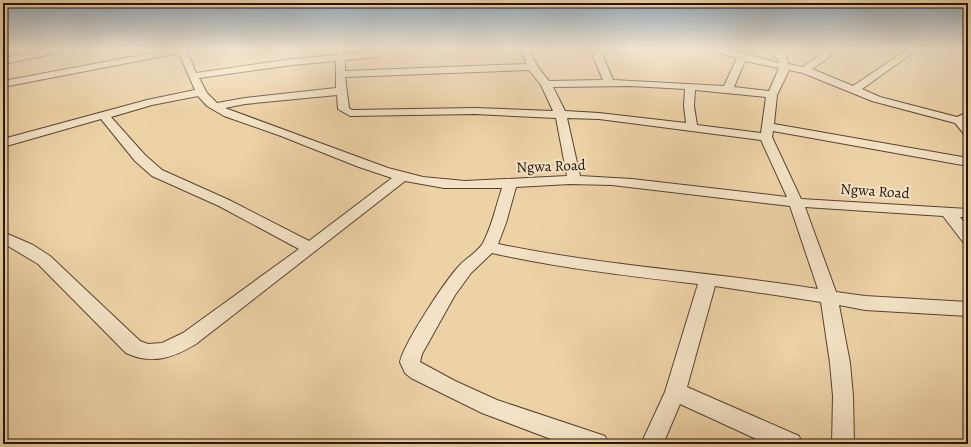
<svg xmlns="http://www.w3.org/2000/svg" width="971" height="447" font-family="Alegreya,serif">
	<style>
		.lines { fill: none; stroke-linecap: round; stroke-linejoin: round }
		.minor-casing { stroke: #564433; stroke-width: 2 }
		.minor { fill: #f3e2c5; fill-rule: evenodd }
		.labels { text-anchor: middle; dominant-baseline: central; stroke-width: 4; stroke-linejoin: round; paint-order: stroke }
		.street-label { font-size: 15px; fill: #24140d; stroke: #f3e2c5 }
	</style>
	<rect width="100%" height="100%" fill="#edd2a6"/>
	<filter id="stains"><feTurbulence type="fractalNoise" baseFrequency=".005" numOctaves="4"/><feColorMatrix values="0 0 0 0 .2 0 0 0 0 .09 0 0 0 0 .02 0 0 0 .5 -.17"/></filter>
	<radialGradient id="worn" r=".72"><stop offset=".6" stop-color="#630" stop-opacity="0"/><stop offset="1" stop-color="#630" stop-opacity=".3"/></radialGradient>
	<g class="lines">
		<g class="minor-casing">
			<path id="minor" d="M49 49H65L61 52 3 64V58Z
				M174 49H186L196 73 292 59 337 55 339 49H347L346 54 378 51 384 49H394L380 57 345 60V71L526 64 522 49H530C533 62 540 70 549 81L603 80 593 56 599 49H608L603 56 613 80 724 86 737 58 713 51 712 49H725L779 63 778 59 765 49H775L786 56 788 64 803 67 821 54 825 49H833L828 58 812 69 853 86 908 49H918L862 89 880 97 957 117 968 112V120L966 122 968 124V135L964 134 955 123 872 101 803 73 789 70 777 95 774 124 968 158V166L773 131 772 137 801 199 968 209V217H960L968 228V243L963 242 943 216 805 207 836 292 865 296 968 302V316L865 310 839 305 850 363 853 396 854 444H832L833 396 830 363 821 302 715 286 687 387 799 436 802 444H767L680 404 663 444H641L665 392 698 284C629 276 560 268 492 253L471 273 455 295 422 354 420 362 455 381 497 400 605 436 608 444H564L482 413 411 378 405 373 400 362C404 343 445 281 459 266 466 258 478 252 483 243 492 226 496 206 502 188H444L405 181 196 344C173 358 152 365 126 353L38 264 3 243V232L33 245 50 256 140 341 148 344 162 343 183 333 299 249 219 206 152 176 135 161 101 119 3 147V139L147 100 195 90 179 53 3 87V81ZM336 61V88L245 98 217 103 207 93 199 78 292 65ZM745 61 779 68 769 91 734 87ZM529 70 541 85 553 111 475 108 352 110 349 108 345 77ZM631 86 685 89 684 106 686 123 599 113 565 111 553 87ZM695 90 766 97 761 133 697 125 694 106ZM337 95 338 109 350 116 475 114 556 118 567 176 465 181 423 177 388 168 225 108 245 104ZM198 96 207 106 224 116 281 136 359 167 392 178 309 241 229 200 162 170 145 155 111 117 152 105ZM567 118 599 119 761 140 787 197 632 179 580 176ZM570 184 612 185 790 206 818 289C712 272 604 266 498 244L506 223 516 187Z"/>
		</g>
		<use href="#minor" class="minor"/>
	</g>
	<linearGradient id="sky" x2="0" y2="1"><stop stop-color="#8fa6b9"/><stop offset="0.44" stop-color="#f7ebd7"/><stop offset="1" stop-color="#f7ebd7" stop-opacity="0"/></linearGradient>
	<rect width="971" height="111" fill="url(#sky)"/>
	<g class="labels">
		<g class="street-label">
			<text transform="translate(551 166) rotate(-2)">Ngwa Road</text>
			<text transform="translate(875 191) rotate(4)">Ngwa Road</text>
		</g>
	</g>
	<rect width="971" height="447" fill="none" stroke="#edd2a6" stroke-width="16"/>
	<rect x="4" y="4" width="963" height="439" fill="none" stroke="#24140d" stroke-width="2"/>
	<rect x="8" y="8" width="955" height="431" fill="none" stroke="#24140d"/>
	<rect width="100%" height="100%" filter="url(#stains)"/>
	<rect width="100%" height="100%" fill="url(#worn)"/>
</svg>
